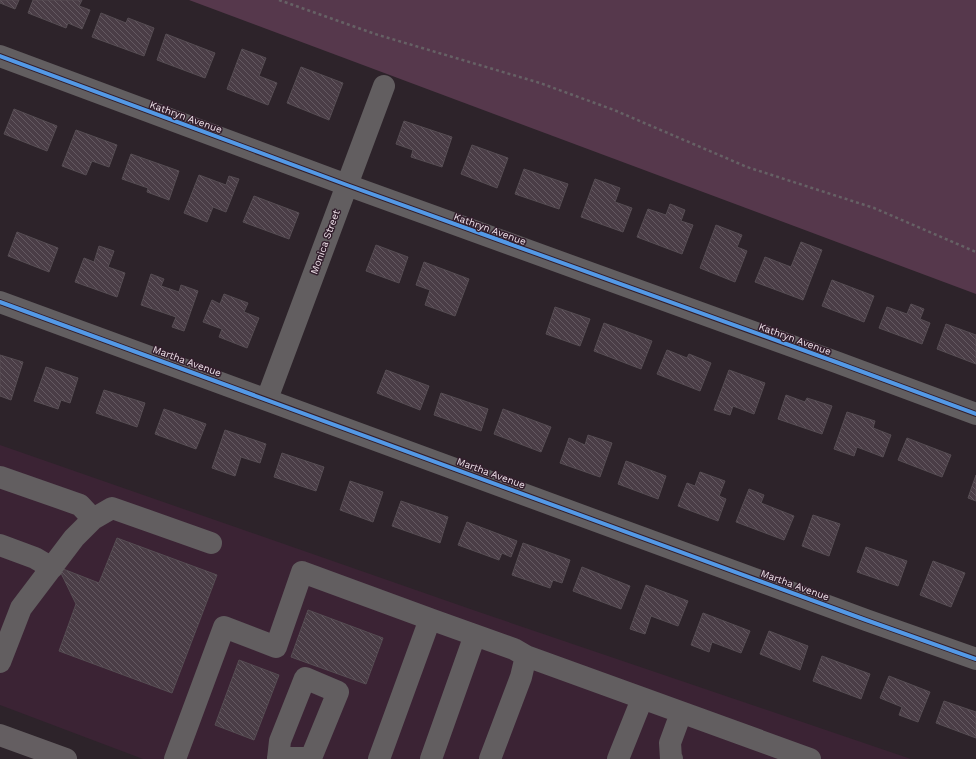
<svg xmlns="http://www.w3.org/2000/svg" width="976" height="759" font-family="'Work Sans',sans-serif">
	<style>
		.built { fill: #3b2334 }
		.park { fill: #56384c }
		.building { fill: url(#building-back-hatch); stroke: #564d53 }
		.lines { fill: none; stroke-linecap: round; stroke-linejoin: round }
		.path { stroke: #666165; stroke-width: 2.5; stroke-dasharray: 3 3; stroke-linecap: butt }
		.minor { stroke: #625e60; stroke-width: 22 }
		.major { stroke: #645e61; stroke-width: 22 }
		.cycleway-casing { stroke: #321e2c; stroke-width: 6 }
		.cycleway { stroke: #5399e6; stroke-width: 4 }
		.labels { text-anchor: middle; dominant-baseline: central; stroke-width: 3; stroke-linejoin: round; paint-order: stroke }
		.street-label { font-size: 10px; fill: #f0e2eb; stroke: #321e2c }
	</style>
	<defs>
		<pattern id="building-back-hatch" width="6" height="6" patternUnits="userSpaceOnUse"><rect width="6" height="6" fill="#4a3d46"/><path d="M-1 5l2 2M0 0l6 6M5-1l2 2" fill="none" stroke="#645961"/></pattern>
	</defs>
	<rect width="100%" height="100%" fill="#2d232a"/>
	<path class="built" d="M0 445 476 611 911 759H143L0 705Z"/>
	<path class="park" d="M189 0H976V294Z"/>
	<path class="building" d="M0 0H19L15 9 0 3Z
		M33 0H82L79 6 90 10 82 29 68 23 66 28 28 13Z
		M101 13 126 23 128 18 154 28 144 56 92 37Z
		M166 34 215 53 205 78 157 60Z
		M242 49 266 58 259 76 277 83 268 105 227 89Z
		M301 67 343 83 329 120 287 103Z
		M14 109 57 126 47 151 4 134Z
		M404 121 452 137 442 167 411 157 413 150 396 144Z
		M76 130 117 145 109 167 92 161 86 175 62 166Z
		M472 145 508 158 497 188 461 174Z
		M131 154 179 171 169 200 147 192 148 188 122 179Z
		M524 169 568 184 559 209 515 194Z
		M199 175 226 185 229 176 239 179 226 212 213 207 207 222 184 213Z
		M595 179 620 188 615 202 632 208 623 232 581 217Z
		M254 196 299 213 289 239 243 222Z
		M670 204 685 210 681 221 693 225 682 254 637 237 648 209 666 215Z
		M716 225 742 235 737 247 747 251 735 282 700 268Z
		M17 232 58 248 49 272 8 256Z
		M801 242 822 250 803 300 755 282 765 257 791 267Z
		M376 245 408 257 399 283 366 271Z
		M99 246 114 251 108 267 125 273 117 297 75 282 84 258 94 262Z
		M424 262 469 279 455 316 425 305 430 290 416 285Z
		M151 274 164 279 161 286 179 292 181 285 198 291 184 331 172 327 176 317 141 305Z
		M832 280 874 296 864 322 822 306Z
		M224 294 248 303 244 312 259 318 247 348 219 337 222 329 203 322 212 300 220 304Z
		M911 304 924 309 920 319 930 323 922 344 879 328 887 307 907 314Z
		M555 307 590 319 580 346 546 334Z
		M604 323 652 341 641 369 594 351Z
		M946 324 976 335V364L937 349Z
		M667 350 687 358 689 354 711 363 700 391 657 374Z
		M0 355 23 362 11 400 0 396Z
		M46 367 78 378 70 403 61 400 58 409 34 401Z
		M386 370 429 386 420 410 377 393Z
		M729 370 765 383 754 414 733 406 730 415 714 410Z
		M104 390 145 403 137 427 96 413Z
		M441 393 488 409 481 431 434 415Z
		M786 395 805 402 807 398 832 406 822 434 778 419Z
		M164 409 206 424 196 449 155 434Z
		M503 409 551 427 541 452 494 434Z
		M847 412 875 421 873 428 891 435 883 457 857 447 854 456 834 449Z
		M225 430 266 444 260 463 241 457 235 476 212 468Z
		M588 435 612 443 600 477 560 463 569 438 585 445Z
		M907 438 951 455 942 477 898 460Z
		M282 453 324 467 316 491 274 477Z
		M626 461 666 476 658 499 618 484Z
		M700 472 725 481 719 496 726 499 718 521 678 506 687 483 695 486Z
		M976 475V501L968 498Z
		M350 481 383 492 373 522 340 510Z
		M749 489 764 495 761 503 794 516 784 540 736 522Z
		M401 501 448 517 440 543 392 526Z
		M813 515 840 524 829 556 802 546Z
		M467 522 517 541 511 557 502 553 499 560 458 545Z
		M117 538 217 575 172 693 59 651 76 604 58 567 99 583Z
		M523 543 570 560 562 583 553 580 550 588 512 575Z
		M866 547 907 561 898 586 857 572Z
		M933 561 965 573 951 607 920 595Z
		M582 567 630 586 621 609 573 591Z
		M646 585 688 601 678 626 651 616 645 634 630 629Z
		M308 610 383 638 366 684 291 657Z
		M703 613 750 631 741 653 712 642 709 652 691 645Z
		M769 631 808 646 800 670 760 654Z
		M822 656 870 674 861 699 813 681Z
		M239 660 279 675 254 740 215 725Z
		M889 676 930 692 918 722 899 715 902 707 880 698Z
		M944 701 976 712V738L936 723Z"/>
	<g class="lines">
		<path class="path" d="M279 0 375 34 540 83 614 110 747 167 874 208 976 252"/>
		<path class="minor" d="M0 56 347 185 836 362 976 414
			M0 302 866 620 976 659
			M267 399 384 86
			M0 477 80 505 93 519
			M0 545 35 558 52 568
			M430 619 514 649 526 656 521 677 490 759
			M526 656 810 759
			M0 662 21 608 74 538 93 519 112 508 211 543
			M175 759 224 627 276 647 302 572 430 619 379 759
			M278 759 280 741 305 678 338 692 311 758H278
			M431 759 475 635
			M618 759 642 699
			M672 759H671L670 743 681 713"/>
		<path class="major" d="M0 735 66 759"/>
		<g class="cycleway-casing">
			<path id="cycleway" d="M0 56 347 185 836 362 976 414
				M0 302 866 620 976 659"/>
		</g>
		<use href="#cycleway" class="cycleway"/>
	</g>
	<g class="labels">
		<g class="street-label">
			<text transform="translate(186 117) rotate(20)">Kathryn Avenue</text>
			<text transform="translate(490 229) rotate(20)">Kathryn Avenue</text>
			<text transform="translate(325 242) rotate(-70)">Monica Street</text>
			<text transform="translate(795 339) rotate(20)">Kathryn Avenue</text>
			<text transform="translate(187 361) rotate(20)">Martha Avenue</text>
			<text transform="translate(491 473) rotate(20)">Martha Avenue</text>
			<text transform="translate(795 585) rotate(20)">Martha Avenue</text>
		</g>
	</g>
</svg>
